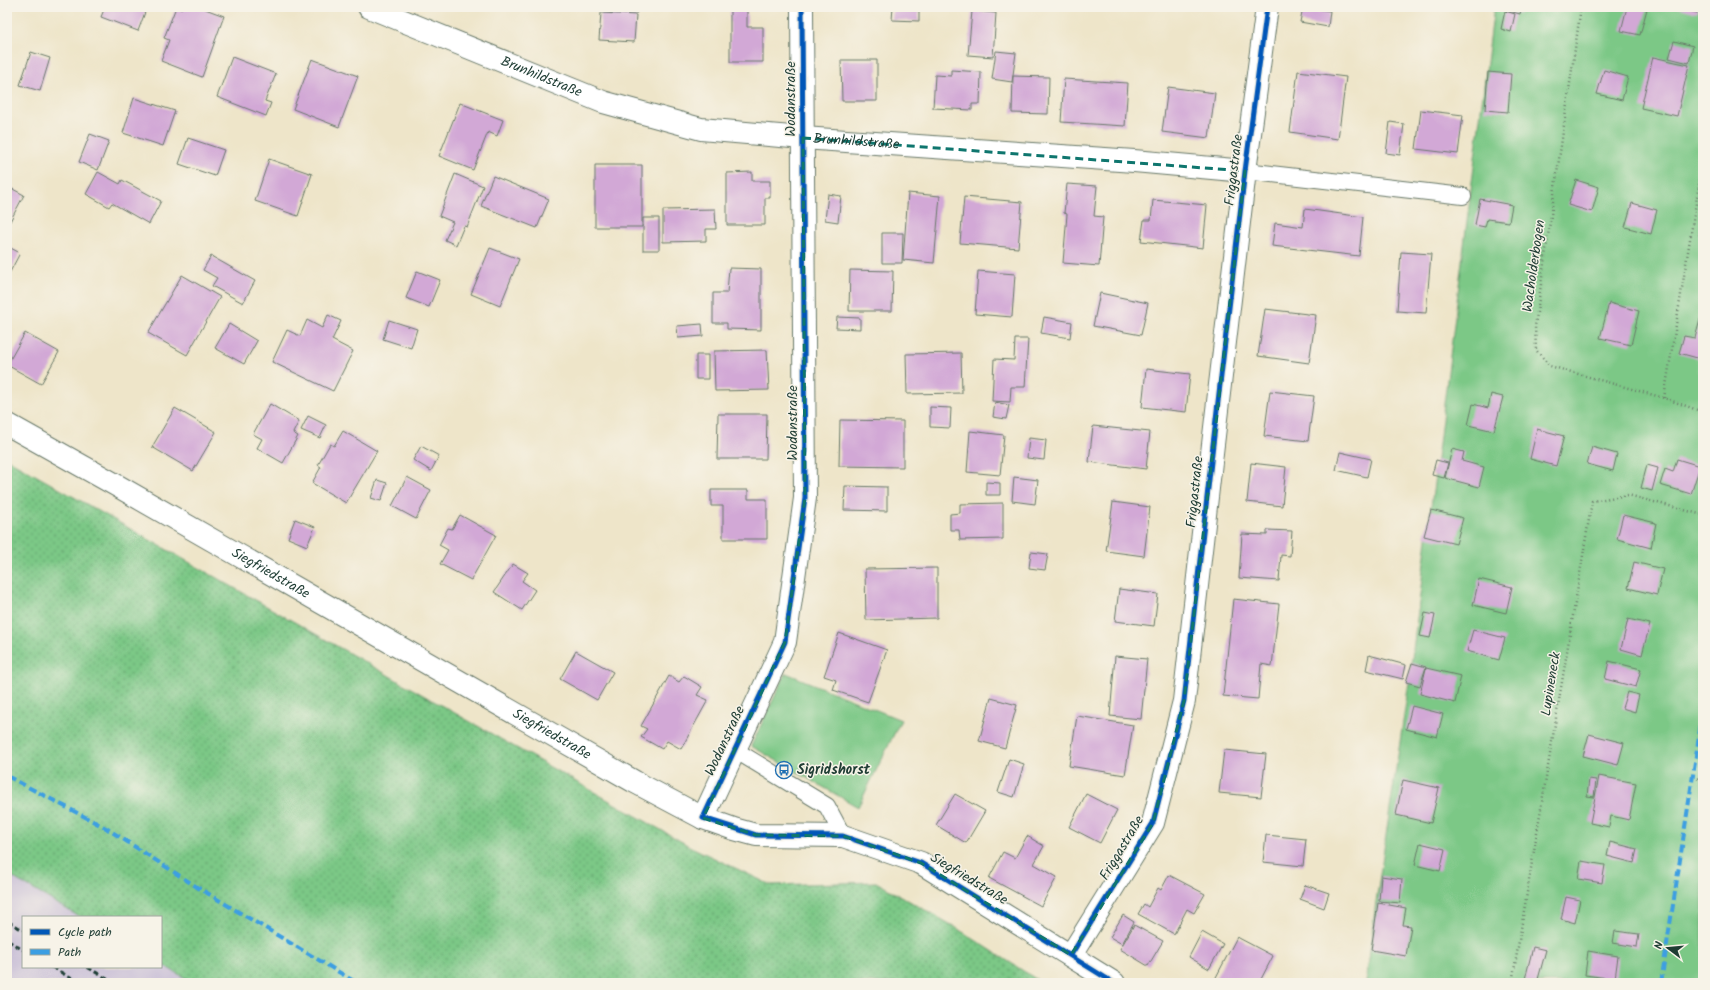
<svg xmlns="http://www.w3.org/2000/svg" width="1710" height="990" font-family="Kalam,sans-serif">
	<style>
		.railway { fill: #c9bfd7 }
		.grass { fill: url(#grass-dots); stroke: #4e825d }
		.green { fill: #7cc886; stroke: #4e825d }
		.building { fill: #d2a8d6 }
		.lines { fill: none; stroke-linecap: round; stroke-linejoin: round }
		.service-casing { stroke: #677868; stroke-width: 18 }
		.minor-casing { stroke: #677868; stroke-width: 24 }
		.path { stroke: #677868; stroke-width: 2.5; stroke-dasharray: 1 3; stroke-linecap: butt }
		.service { stroke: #fff; stroke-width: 16 }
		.minor { stroke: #fff; stroke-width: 22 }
		.rail { stroke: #1f3d34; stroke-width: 3; stroke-dasharray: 6 3; stroke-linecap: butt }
		.quiet { stroke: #3c9ee2; stroke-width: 4; stroke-dasharray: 8 4; stroke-linecap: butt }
		.cycleway-casing { stroke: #f7f3e8; stroke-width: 8 }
		.cycleway { stroke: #0057b8; stroke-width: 5 }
		.marked { fill: none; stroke: #0f766e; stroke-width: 3; stroke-dasharray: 8 5; stroke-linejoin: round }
		.labels { text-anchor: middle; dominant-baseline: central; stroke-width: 3; stroke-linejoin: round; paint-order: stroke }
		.street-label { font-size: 14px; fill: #1f3d34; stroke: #f7f3e8 }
		.poi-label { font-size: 14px; font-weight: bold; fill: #1f3d34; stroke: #f7f3e8; text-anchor: start }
	</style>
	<defs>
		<pattern id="grass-dots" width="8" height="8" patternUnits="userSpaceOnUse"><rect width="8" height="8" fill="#7cc886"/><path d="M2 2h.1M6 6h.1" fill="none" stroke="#65a46e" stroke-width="1.8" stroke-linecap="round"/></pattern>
	</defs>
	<rect width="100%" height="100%" fill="#f7f3e8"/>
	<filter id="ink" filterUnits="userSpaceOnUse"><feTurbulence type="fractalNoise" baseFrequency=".025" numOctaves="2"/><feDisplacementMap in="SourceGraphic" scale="8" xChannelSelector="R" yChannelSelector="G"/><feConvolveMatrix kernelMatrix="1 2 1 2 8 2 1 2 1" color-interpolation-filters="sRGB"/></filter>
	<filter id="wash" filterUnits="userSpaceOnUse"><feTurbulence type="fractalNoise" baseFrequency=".012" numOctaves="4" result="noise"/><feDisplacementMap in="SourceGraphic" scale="16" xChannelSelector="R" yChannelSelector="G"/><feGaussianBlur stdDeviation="0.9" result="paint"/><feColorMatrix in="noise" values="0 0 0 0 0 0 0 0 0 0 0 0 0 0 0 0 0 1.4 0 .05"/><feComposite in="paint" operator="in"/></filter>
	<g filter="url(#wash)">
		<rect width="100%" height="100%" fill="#eee5c9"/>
		<path class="railway" d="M7 874 80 917H23V967H161V964L194 983H13L7 979Z"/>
		<path class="grass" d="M7 459 691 847 771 885 876 882 955 927 1042 983H194L161 964V917H80L7 874Z"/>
		<path class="green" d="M1494 7H1703V983H1366L1376 902 1409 682Z
			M786 673 901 720 858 807 751 746Z"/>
		<g id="blocks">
			<path class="building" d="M105 7H147L138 31 101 17Z
				M176 7 181 9 182 7H200L224 16 202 77 161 61 169 40 164 38Z
				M610 7H637V13L610 12Z
				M893 7H919V21L892 20Z
				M1303 7 1330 11 1328 27 1300 22Z
				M1495 7H1522L1520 14Z
				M1627 7 1647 9 1640 35 1621 31Z
				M1676 7H1699L1697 13Z
				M747 9V27H763V62H730V10Z
				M972 11 996 13 993 57 968 55Z
				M1505 11 1515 14 1511 32 1501 29Z
				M601 13 636 15 634 42 599 40Z
				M1674 41 1693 46 1689 63 1669 58Z
				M996 51 1016 53 1012 82 992 79Z
				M31 52 50 58 40 91 20 85Z
				M232 57 276 74 265 101 271 103 266 116 217 97Z
				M1653 57 1689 65 1677 116 1641 108Z
				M312 59 358 76 339 127 293 109Z
				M841 60H877V101H842Z
				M951 70 981 72 980 104H972V110L933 108 935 75 951 76Z
				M1604 70 1628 77 1622 100 1597 94Z
				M1298 71 1346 77 1338 139 1290 132Z
				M1488 72 1511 74 1508 112 1485 110Z
				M1013 76 1049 77 1048 114 1012 113Z
				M1064 79 1128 83 1125 126 1061 122Z
				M1168 87 1215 93 1209 138 1162 132Z
				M134 98 175 111 163 146 123 133Z
				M460 103 503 120 497 136 488 132 473 170 439 156Z
				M1421 110 1463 115 1458 154 1416 149Z
				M1390 122 1404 124 1400 155 1386 153Z
				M90 134 109 141 98 170 79 162Z
				M188 138 224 150 215 176 179 164Z
				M269 159 312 174 298 216 255 201Z
				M595 165H642V227H595Z
				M98 172 120 184 122 180 161 201 149 224 112 203 109 207 86 194Z
				M752 172V181H770V198H765V225H727V173Z
				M455 174 483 186 467 227 464 226 456 245 445 240 453 222 439 216Z
				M493 176 549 199 537 228 481 206Z
				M1576 180 1599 187 1592 212 1568 205Z
				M1067 184 1097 186 1094 216 1103 217 1099 266 1063 263 1067 214 1064 213Z
				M7 186 24 195 7 227Z
				M908 193 940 196 934 263 903 260Z
				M828 194 841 196 838 222 825 220Z
				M964 197 1022 202 1018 248 960 243Z
				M1480 199 1512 205 1509 222 1487 219 1485 227 1475 225Z
				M1153 200 1207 205 1203 248 1141 241 1144 220H1151Z
				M1632 203 1657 210 1651 234 1625 227Z
				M715 209 716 229H706V241L663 242V210Z
				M1305 209 1363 217 1359 256 1272 246 1275 223 1303 227Z
				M1702 216H1703V236H1699Z
				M643 218H659V250H643Z
				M882 233H903L902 263H882Z
				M7 246 20 253 10 272 7 270Z
				M490 248 519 259 500 306 471 294Z
				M1401 252 1431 254 1426 313 1397 311Z
				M211 256 255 281 243 303 212 286 217 278 203 270Z
				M729 268 761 269V330L727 329V323H713V293H727Z
				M850 270 893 271 892 311H849Z
				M417 271 440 280 429 307 406 298Z
				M978 271 1015 274 1012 317 975 314Z
				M182 275 220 297 187 355 148 333Z
				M1100 293 1148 303 1141 335 1093 326Z
				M1609 303 1639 311 1631 345 1600 338Z
				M1265 309 1316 315 1309 363 1258 356Z
				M1703 309V350L1701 359 1679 353 1684 336 1695 338Z
				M328 315 341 321 332 340 353 351 333 391 272 362 287 330 300 336 307 320 322 328Z
				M837 317 860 318V329L836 328Z
				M1044 317 1072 322 1070 338 1041 333Z
				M389 320 417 329 411 348 383 339Z
				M229 324 257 341 244 364 215 348Z
				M702 324 703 336 678 338 677 326Z
				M25 333 59 352 41 384 7 365Z
				M1015 339H1028L1025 387H1011L1010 402 992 401 994 359 1014 360Z
				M767 350 769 390 715 391 714 351Z
				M961 353 962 393 907 394 906 354Z
				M696 355H708V379H696Z
				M1146 369 1190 374 1186 412 1142 407Z
				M1270 391 1314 396 1308 441 1264 436Z
				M1491 394 1503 397 1494 431 1468 425 1473 404 1488 408Z
				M995 402 1009 405 1006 419 993 417Z
				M270 404 299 421 293 433 298 436 283 463 257 448 262 439 253 434Z
				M930 407 951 408 950 428 930 427Z
				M175 408 216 432 193 471 152 447Z
				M718 414H767L766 459H717Z
				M308 416 326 425 320 438 301 430Z
				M840 420 903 421V467L839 466Z
				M1093 426 1150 432 1146 469 1089 462Z
				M1537 429 1564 436 1556 466 1530 459Z
				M343 431 377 451 346 503 312 483 321 467 318 465 330 444 334 446Z
				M970 431 1004 435 1000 475 967 472Z
				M1029 438 1046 440 1044 460 1027 458Z
				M421 446 439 456 431 471 413 460Z
				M1592 447 1617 454 1613 471 1587 464Z
				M1452 449 1464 452 1462 461 1484 467 1479 487 1445 478Z
				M1340 452 1371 459 1367 477 1336 470Z
				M1677 459 1700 466 1691 494 1660 485 1665 469 1673 472Z
				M1436 460 1448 463 1444 478 1432 475Z
				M1251 463 1286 467 1282 506 1247 502Z
				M1647 465 1658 468 1652 491 1641 488Z
				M407 477 431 490 416 519 392 506Z
				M1014 477 1038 480 1035 504 1012 501Z
				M377 480 387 483 381 501 371 498Z
				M986 482 1000 483V495H986Z
				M845 486 887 487V511L844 510Z
				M711 490H748V499H767V539H723V506H711Z
				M1113 502 1150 507 1144 556 1106 551Z
				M1003 503V539L960 540 959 530H950V514L960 513V504Z
				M1431 510 1463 518 1456 544 1424 536Z
				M460 515 496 535 471 580 440 564 448 550 439 545 448 528 452 529Z
				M1623 515 1656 523 1651 548 1617 539Z
				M295 519 315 527 307 546 288 538Z
				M1267 530 1292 531 1290 556 1281 555 1279 581 1239 578 1242 534 1267 535Z
				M1031 552 1048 554 1045 570 1029 568Z
				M1634 562 1663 569 1657 595 1628 588Z
				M513 564 528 573 522 581 535 590 522 610 494 592Z
				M937 568V618L866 620 865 569Z
				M1479 579 1512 587 1506 613 1473 605Z
				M1119 589 1158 594 1154 626 1115 621Z
				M1233 599 1279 604 1272 666 1261 664 1258 699 1223 696Z
				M1425 613 1435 615 1430 638 1420 636Z
				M1628 619 1650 624 1642 655 1621 649Z
				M1473 630 1505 638 1499 660 1467 651Z
				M839 633 887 650 868 702 833 690 836 680 824 676Z
				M576 651 613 672 597 700 560 679Z
				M1369 655 1406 665 1403 679 1366 670Z
				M1115 656 1147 659 1141 719 1110 716Z
				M1609 661 1641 669 1636 687 1605 679Z
				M1412 663 1426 667 1420 686 1406 682Z
				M1426 668 1461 676 1455 703 1420 694Z
				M669 676 679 682 684 676 702 687 697 695 708 700 681 749 667 741 662 749 641 737 647 729 641 726Z
				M1627 692 1639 695 1635 712 1622 708Z
				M991 698 1017 705 1005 748 979 741Z
				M1412 706 1443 714 1437 737 1406 729Z
				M1077 716 1133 725 1125 775 1069 766Z
				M1589 734 1624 743 1618 765 1583 756Z
				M1224 750 1266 754 1261 797 1219 793Z
				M1009 759 1024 764 1014 797 998 792Z
				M1599 776 1636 783 1629 820 1611 816 1609 827 1590 823Z
				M1589 779 1596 780 1594 797 1587 796Z
				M1403 780 1439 788 1431 823 1396 815Z
				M955 794 985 811 966 843 936 825Z
				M1086 794 1117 810 1100 843 1069 827Z
				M1266 835 1306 839 1303 866 1263 862Z
				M1027 836 1044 846 1034 864 1057 877 1041 906 989 878 1003 852 1015 858Z
				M1610 842 1637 849 1634 863 1607 856Z
				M1420 843 1445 849 1440 871 1415 865Z
				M1581 861 1605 865 1602 883 1578 879Z
				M1169 875 1205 894 1194 913 1187 909 1174 934 1138 914 1144 904 1148 907 1158 888 1161 890Z
				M1381 876 1402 879 1400 903 1379 901Z
				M1305 885 1329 893 1324 908 1300 899Z
				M1566 897 1580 900 1575 923 1561 919Z
				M1378 903 1406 908 1403 925 1411 926 1406 956 1371 950Z
				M1123 915 1134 922 1122 944 1110 937Z
				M1134 925 1163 941 1148 966 1120 949Z
				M1615 931 1639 934 1637 947 1613 943Z
				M1202 932 1223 944 1209 969 1189 957Z
				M1237 937 1273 956 1259 983H1213Z
				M1533 947 1546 950 1537 983H1524Z
				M1588 951 1618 956 1615 979 1585 975Z"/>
		</g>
	</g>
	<g filter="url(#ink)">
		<use href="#blocks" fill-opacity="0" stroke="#677868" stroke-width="1"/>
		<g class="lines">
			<g class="service-casing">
				<path id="service" d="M1245 171 1463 196
					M735 750 827 806 843 836"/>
			</g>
			<g class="minor-casing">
				<g id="minor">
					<path id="s1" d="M369 7 603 102 701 129 803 138 1134 161 1245 171"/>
					<path id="s2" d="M7 424 116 485 635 782 703 818 734 829 756 835 843 836 921 863 1114 983"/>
					<path d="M703 818 785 642 805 498 802 7"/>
					<path d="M1071 955 1153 823 1184 701 1212 453 1245 171 1267 7"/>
				</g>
			</g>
			<path class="path" d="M1581 7 1535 326 1536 350 1550 366 1664 398 1703 412
				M1664 398 1703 160
				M1693 778 1703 779
				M1512 983 1592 501 1628 495 1703 515"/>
			<use href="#service" class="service"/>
			<use href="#minor" class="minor"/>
			<path class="rail" d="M7 921 23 930
				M7 940 23 950
				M52 967 79 983
				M87 967 114 983"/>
			<path class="quiet" d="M7 776 106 828 197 887 357 983
				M1661 983 1703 710"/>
			<g class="cycleway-casing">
				<path id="cycleway" d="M802 7 805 498 785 642 703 818 756 835 843 836 921 863 1114 983
					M1071 955 1153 823 1184 701 1212 453 1245 171 1267 7"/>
			</g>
			<use href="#cycleway" class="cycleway"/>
		</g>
	</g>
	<path class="marked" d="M803 138 1245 171 1184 701 1153 823 1071 955 921 863 843 836 756 835 703 818 785 642 805 498Z"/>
	<defs>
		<g id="bus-ring" transform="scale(0.9)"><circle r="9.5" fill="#f7f3e8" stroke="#1f6fb2" stroke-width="1.5"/><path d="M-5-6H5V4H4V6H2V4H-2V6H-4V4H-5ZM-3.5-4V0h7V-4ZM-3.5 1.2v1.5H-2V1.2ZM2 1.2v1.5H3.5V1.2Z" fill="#1f6fb2"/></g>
	</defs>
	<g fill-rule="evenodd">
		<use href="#bus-ring" x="784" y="770"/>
	</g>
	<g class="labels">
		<g class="street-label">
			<text stroke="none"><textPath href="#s1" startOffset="186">Brunhildstraße</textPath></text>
			<text transform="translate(791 99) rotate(-90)">Wodanstraße</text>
			<text stroke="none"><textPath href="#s1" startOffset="510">Brunhildstraße</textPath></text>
			<text transform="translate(1234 170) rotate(-83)">Friggastraße</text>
			<text transform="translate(1534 266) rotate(-82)">Wacholderbogen</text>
			<text transform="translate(793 423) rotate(-90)">Wodanstraße</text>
			<text transform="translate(1195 492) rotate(-84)">Friggastraße</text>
			<text stroke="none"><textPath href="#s2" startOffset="303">Siegfriedstraße</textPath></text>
			<text transform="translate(1551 684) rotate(-81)">Lupineneck</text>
			<text stroke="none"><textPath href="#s2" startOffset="627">Siegfriedstraße</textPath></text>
			<text transform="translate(725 741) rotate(-65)">Wodanstraße</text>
			<text transform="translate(1122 848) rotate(-59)">Friggastraße</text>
			<text transform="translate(969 879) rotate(31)">Siegfriedstraße</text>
		</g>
		<g class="poi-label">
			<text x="797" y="770">Sigridshorst</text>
		</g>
	</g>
	<rect width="1710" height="990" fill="none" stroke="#f7f3e8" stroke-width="24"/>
	<rect x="22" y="916" width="140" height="52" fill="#f7f3e8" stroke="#a1aaa0"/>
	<rect x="30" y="929" width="20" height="6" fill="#0057b8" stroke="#a1aaa0"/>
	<text x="58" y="936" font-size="12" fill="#1f3d34">Cycle path</text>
	<rect x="30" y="949" width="20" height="6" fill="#3c9ee2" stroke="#a1aaa0"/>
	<text x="58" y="956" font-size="12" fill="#1f3d34">Path</text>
	<g transform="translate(1668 948) rotate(286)" stroke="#f7f3e8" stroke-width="3" paint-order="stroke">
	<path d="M0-3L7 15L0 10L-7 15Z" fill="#1f3d34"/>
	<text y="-6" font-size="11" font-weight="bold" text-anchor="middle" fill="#1f3d34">N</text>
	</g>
</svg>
